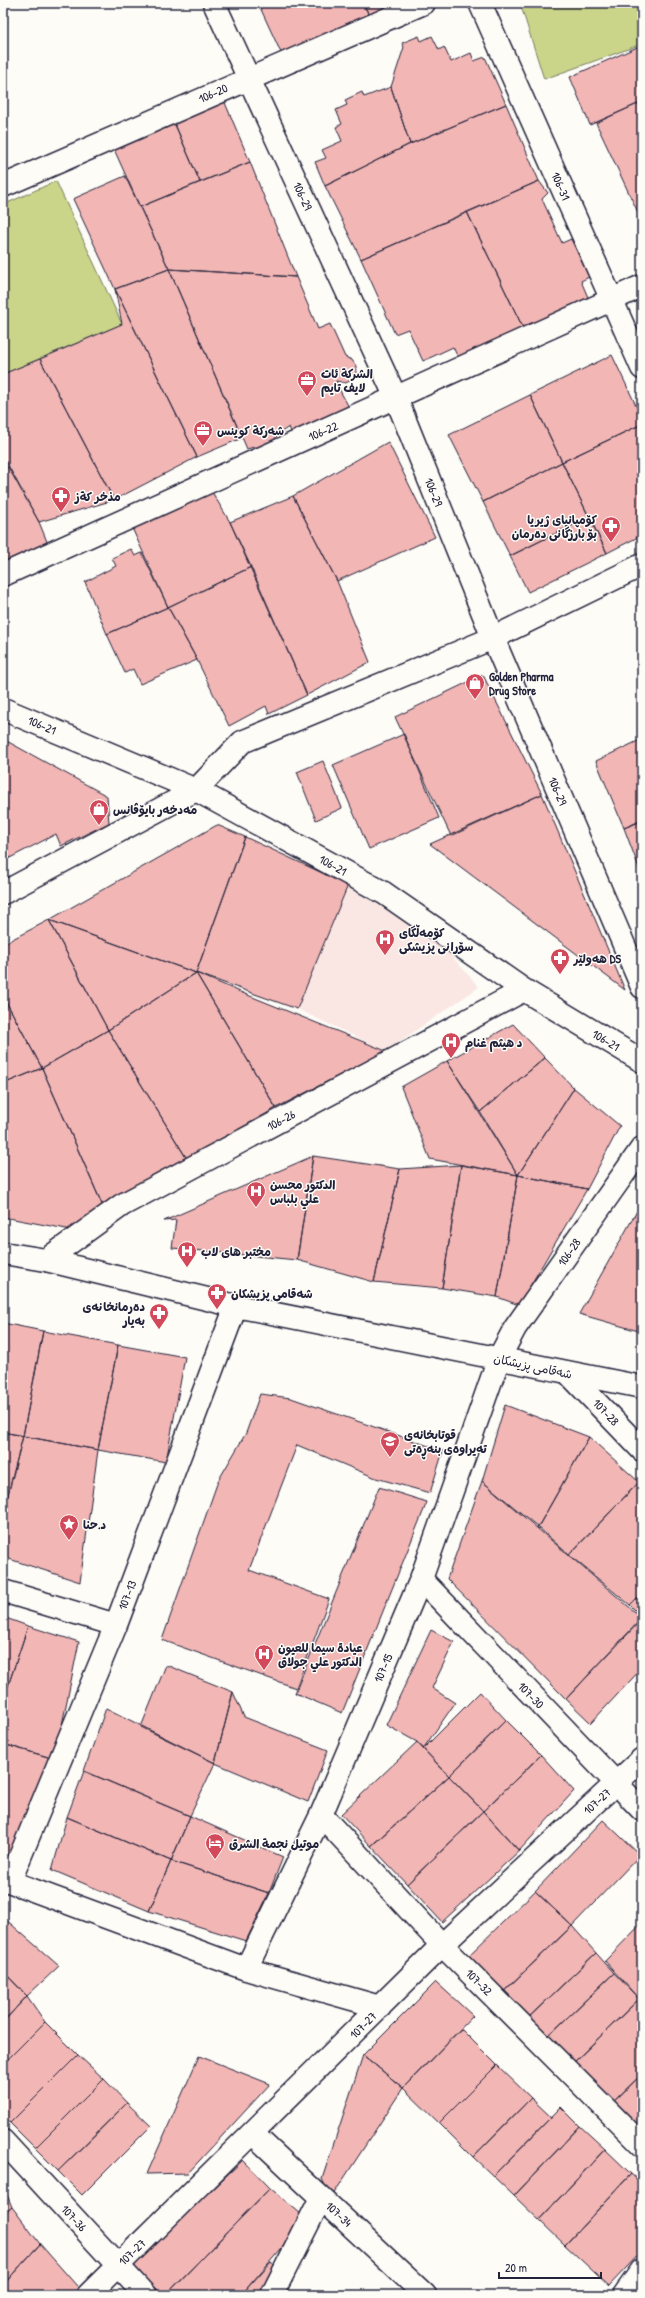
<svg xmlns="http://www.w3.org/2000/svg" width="645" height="2298" font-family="'Patrick Hand','Playpen Sans Arabic',sans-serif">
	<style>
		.built { fill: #fae7e3 }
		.green { fill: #cad589; stroke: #767c62 }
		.building { fill: #f2b6b5; stroke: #22223b }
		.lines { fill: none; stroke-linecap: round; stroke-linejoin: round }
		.minor-casing { stroke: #22223b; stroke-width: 25 }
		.secondary-casing { stroke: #22223b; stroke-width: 25 }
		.minor { stroke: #fdfcf7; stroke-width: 22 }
		.secondary { stroke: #fdfcf7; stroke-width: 22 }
		.labels { text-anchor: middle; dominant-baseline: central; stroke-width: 3; stroke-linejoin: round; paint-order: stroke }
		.street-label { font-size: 12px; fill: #22223b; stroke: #fdfcf7 }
		.poi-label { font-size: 12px; font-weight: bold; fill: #22223b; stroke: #fdfcf7; text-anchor: start }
	</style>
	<rect width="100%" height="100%" fill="#fdfcf7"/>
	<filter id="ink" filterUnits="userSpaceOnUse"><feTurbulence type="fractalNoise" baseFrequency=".025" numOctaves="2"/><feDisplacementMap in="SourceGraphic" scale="8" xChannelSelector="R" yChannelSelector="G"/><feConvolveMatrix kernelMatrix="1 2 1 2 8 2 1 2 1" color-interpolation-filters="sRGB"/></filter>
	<g filter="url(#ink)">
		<path class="built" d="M348 885 423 924 479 987 386 1051 297 1009Z"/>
		<path class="green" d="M520 3H642V44L544 79Z
			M56 181 122 324 3 374V205Z"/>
		<path class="building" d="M258 3H363L369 15 282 55Z
			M363 3H396L369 15Z
			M419 36 421 41 432 36 439 50 444 47 451 62 471 53 474 61 485 57 506 104 410 144 391 87 404 47 402 43Z
			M642 45V102L590 125 570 77Z
			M391 87 410 144 325 186 315 162 326 158 322 150 342 141 336 127 342 124 336 110 347 105 345 100 362 92 364 97Z
			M223 98 250 162 200 182 173 120Z
			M642 102V221L596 123Z
			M506 104 539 181 361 259 325 186 410 144Z
			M173 120 200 182 140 207 113 147Z
			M250 162 296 277 169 269 140 207Z
			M125 176 169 269 115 289 73 199Z
			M539 181 548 193 542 199 562 243 571 239 589 277 581 281 590 302 526 334 467 212Z
			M467 212 526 334 461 364 453 347 423 361 408 329 395 334 361 259Z
			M169 269 242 438 197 457 115 289Z
			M169 269 296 277 318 329 330 324 345 357 352 360 356 366V373L352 379 346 383 336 381 338 387 351 411 313 429 310 424 292 434 289 427 278 434 271 445 263 448 254 447 247 449Z
			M115 289 197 457 114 500 40 359 122 324Z
			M612 355 642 418V424L562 462 530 395Z
			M40 359 114 500 39 522 3 456V374Z
			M530 395 562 462 483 502 449 435Z
			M642 424V535L607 553 562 462Z
			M388 442 435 537 337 581 293 496Z
			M562 462 589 517 510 556 483 502Z
			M8 467 39 522 48 544 3 563V469Z
			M212 492 230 522 251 567 168 607 132 528Z
			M293 496 337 581 370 662 307 695 230 522Z
			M589 517 607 553 528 592 510 556Z
			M131 549 135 556 142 553 168 607 107 634 85 582 116 566 112 558Z
			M251 567 307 695 269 714 266 706 229 726 197 660 168 607Z
			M168 607 197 660 140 684 133 669 125 673 107 634Z
			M483 675 542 794 451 836 395 717Z
			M404 734 439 818 369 849 333 765Z
			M3 739 107 796 109 823 61 846 56 834 6 860 3 854Z
			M642 739V820L624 828 596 761Z
			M323 761 342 808 316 820 297 772Z
			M542 794 625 990 430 844Z
			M642 821V876L624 828Z
			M217 825 245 837 196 973 49 920Z
			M245 837 348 885 297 1009 196 973Z
			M49 920 108 1030 42 1068 3 996V944Z
			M49 920 196 973 108 1030Z
			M196 973 276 1108 187 1159 108 1030Z
			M196 973 245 994 386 1051 276 1108Z
			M3 996 42 1068 3 1084Z
			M513 1024 545 1058 480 1112 447 1061Z
			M108 1030 187 1159 105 1211 42 1068Z
			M545 1058 574 1088 518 1175 480 1112Z
			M447 1061 518 1175 430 1159 401 1087Z
			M42 1068 105 1211 72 1230 3 1217V1084Z
			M574 1088 620 1126 587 1189 518 1175Z
			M313 1156 400 1169 374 1282 297 1260Z
			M313 1156 297 1260 172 1248 176 1220 164 1221Z
			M461 1165 518 1175 497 1297 442 1288Z
			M461 1165 442 1288 374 1282 400 1169Z
			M518 1175 587 1189 519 1305 497 1297Z
			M642 1202V1332L579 1314Z
			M3 1323 43 1331 23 1436 3 1432Z
			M43 1331 118 1345 98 1450 23 1436Z
			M118 1345 185 1357 166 1462 98 1450Z
			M260 1394 291 1398 443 1451 430 1493 376 1478 297 1445 249 1570 329 1599 296 1688 162 1640 218 1481 246 1433Z
			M505 1405 589 1437 538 1527 482 1481Z
			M3 1432 23 1436 3 1514Z
			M23 1436 98 1450 80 1582 3 1557V1514Z
			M589 1437 639 1482 569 1555 538 1527Z
			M482 1481 642 1618 566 1699 447 1579Z
			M639 1482 642 1485V1593L630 1605 569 1555Z
			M379 1487 427 1502 342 1713 295 1693Z
			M642 1593V1617L630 1605Z
			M3 1617 28 1626 3 1701Z
			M642 1619V1668L591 1723 566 1699Z
			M28 1626 79 1642 55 1759 3 1744V1701Z
			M431 1630 454 1642 432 1688 455 1703 423 1749 417 1742 386 1725Z
			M166 1665 233 1692 215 1763 141 1727Z
			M233 1692 244 1717 328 1750 308 1802 215 1763Z
			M480 1692 506 1720 449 1776 423 1749Z
			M106 1708 215 1763 190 1816 84 1771Z
			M506 1720 541 1755 483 1811 449 1776Z
			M417 1742 449 1776 371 1846 341 1814Z
			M3 1744 55 1759 8 1859 3 1857Z
			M541 1755 574 1791 519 1851 483 1811Z
			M84 1771 190 1816 171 1861 67 1817Z
			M449 1776 483 1811 407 1884 371 1846Z
			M483 1811 519 1851 442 1922 407 1884Z
			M190 1816 283 1857 269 1893 171 1861Z
			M67 1817 171 1861 149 1911 52 1870Z
			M603 1820 640 1855 572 1926 535 1891Z
			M171 1861 269 1893 246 1941 149 1911Z
			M535 1891 572 1926 502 1993 467 1957Z
			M3 1917 59 1966 27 1996 3 1971Z
			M642 1923V1997L639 1999 605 1961Z
			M572 1926 596 1953 527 2019 502 1993Z
			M596 1953 614 1973 546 2038 527 2019Z
			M3 1971 27 1996 3 2022Z
			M614 1973 639 1999 571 2065 546 2038Z
			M436 1982 473 2016 403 2088 363 2055Z
			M27 1996 45 2022 3 2064V2022Z
			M639 1999 642 2002V2074L610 2105 571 2065Z
			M45 2022 78 2055 10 2123 3 2115V2064Z
			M461 2029 497 2065 439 2123 403 2088Z
			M78 2055 104 2079 35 2148 10 2123Z
			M363 2055 403 2088 331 2198 322 2179Z
			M199 2056 270 2084 188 2173 147 2174Z
			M497 2065 531 2098 473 2157 439 2123Z
			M642 2074V2124L635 2131 610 2105Z
			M104 2079 127 2103 58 2171 35 2148Z
			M531 2098 551 2117 493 2176 473 2157Z
			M127 2103 151 2126 82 2195 58 2171Z
			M561 2107 580 2126 514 2196 493 2176Z
			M580 2126 605 2149 539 2220 514 2196Z
			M605 2149 631 2174 565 2245 539 2220Z
			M243 2160 270 2188 166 2295H162L132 2265Z
			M631 2174 642 2184V2251L609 2286 565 2245Z
			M3 2185 12 2207 3 2215Z
			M270 2188 307 2219 241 2295H166Z
			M12 2207 40 2244 3 2285V2215Z
			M40 2244 84 2294 83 2295H3V2285Z
			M271 2262 293 2281 283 2295H241Z"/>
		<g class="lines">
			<g class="minor-casing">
				<path id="minor" d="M214 3 396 398 493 638 642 987
					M480 3 642 368
					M3 186 424 3
					M3 575 642 286
					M3 709 196 790 384 893 524 990 642 1061
					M3 893 196 790 242 742 493 638 642 565
					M46 1260 122 1205 524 990
					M570 1375 642 1450
					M421 1579 642 1810
					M3 1591 116 1625
					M321 1815 442 1945 642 2145
					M3 1879 246 1969 380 2007
					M10 1881 116 1625 236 1306
					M246 1969 321 1815 421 1579 499 1358 515 1328 642 1148
					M253 2134 425 2295
					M3 2141 145 2295
					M88 2295 442 1945 642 1759
					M272 2295 321 2198
					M624 2295 642 2270"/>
			</g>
			<g class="secondary-casing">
				<path id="secondary" d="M3 1253 46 1260 236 1306 642 1387"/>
			</g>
			<use href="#minor" class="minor"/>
			<use href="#secondary" class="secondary"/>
		</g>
	</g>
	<defs>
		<g id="office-pin" transform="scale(1)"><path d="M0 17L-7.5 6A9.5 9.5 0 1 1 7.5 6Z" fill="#d1495b" stroke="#fdfcf7"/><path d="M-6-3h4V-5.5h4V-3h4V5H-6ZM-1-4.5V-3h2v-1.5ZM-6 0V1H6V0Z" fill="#fff"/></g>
		<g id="pharmacy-pin" transform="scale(1)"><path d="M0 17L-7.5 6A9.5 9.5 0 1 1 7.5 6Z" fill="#d1495b" stroke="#fdfcf7"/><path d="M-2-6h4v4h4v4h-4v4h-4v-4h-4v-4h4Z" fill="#fff"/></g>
		<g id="shop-pin" transform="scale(1)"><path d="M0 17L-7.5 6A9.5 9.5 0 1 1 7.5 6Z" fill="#d1495b" stroke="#fdfcf7"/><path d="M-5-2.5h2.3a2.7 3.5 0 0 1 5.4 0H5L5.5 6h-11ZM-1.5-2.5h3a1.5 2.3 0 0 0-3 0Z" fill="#fff"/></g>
		<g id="hospital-pin" transform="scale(1)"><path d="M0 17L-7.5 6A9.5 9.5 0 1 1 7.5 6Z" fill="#d1495b" stroke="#fdfcf7"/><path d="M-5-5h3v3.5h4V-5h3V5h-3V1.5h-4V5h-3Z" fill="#fff"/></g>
		<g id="school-pin" transform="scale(1)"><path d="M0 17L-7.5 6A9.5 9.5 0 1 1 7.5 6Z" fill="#d1495b" stroke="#fdfcf7"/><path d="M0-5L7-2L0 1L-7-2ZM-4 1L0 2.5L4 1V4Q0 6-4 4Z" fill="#fff"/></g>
		<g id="sight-pin" transform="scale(1)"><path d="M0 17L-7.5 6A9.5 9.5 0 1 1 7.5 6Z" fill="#d1495b" stroke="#fdfcf7"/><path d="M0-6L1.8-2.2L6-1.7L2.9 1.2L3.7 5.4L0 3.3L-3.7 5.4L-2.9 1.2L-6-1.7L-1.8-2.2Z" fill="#fff"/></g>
		<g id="hotel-pin" transform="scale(1)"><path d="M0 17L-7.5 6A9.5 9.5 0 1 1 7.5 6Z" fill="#d1495b" stroke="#fdfcf7"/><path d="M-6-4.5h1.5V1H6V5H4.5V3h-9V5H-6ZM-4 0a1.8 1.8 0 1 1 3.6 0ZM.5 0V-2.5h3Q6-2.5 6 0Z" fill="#fff"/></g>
	</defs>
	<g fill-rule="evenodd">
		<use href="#office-pin" x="307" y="380"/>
		<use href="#office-pin" x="203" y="430"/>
		<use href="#pharmacy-pin" x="61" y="496"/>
		<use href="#pharmacy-pin" x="611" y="526"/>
		<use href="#shop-pin" x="475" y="683"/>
		<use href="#shop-pin" x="99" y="809"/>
		<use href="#hospital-pin" x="385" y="939"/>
		<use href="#pharmacy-pin" x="560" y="958"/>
		<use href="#hospital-pin" x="451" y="1042"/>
		<use href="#hospital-pin" x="256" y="1191"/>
		<use href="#hospital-pin" x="187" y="1251"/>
		<use href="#pharmacy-pin" x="217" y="1293"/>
		<use href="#pharmacy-pin" x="159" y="1313"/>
		<use href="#school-pin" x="390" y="1441"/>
		<use href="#sight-pin" x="69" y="1524"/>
		<use href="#hospital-pin" x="264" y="1654"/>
		<use href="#hotel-pin" x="215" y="1843"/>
	</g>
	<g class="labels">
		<g class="street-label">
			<text transform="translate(213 93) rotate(-24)">106-20</text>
			<text transform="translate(561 186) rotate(66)">106-31</text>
			<text transform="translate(303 196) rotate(65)">106-29</text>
			<text transform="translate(323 431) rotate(-24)">106-22</text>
			<text transform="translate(434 492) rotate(68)">106-29</text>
			<text transform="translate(42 725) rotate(23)">106-21</text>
			<text transform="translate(558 791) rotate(67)">106-29</text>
			<text transform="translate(333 865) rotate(29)">106-21</text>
			<text transform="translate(606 1040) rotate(31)">106-21</text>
			<text transform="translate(281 1120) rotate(-28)">106-26</text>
			<text transform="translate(569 1252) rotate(-55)">106-28</text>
			<text transform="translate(533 1366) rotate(12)">شەقامی پزیشکان</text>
			<text transform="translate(606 1412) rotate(46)">107-28</text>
			<text transform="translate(127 1595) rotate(-69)">107-13</text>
			<text transform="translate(383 1668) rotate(-67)">107-15</text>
			<text transform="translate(531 1695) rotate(46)">107-30</text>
			<text transform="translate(597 1801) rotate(-43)">107-27</text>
			<text transform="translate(479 1982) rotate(45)">107-32</text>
			<text transform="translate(363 2025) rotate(-45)">107-27</text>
			<text transform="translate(339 2214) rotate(43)">107-34</text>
			<text transform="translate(74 2218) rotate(47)">107-36</text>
			<text transform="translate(132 2252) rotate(-44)">107-27</text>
		</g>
		<g class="poi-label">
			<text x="321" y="373">الشركة ئات<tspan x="321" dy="14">لایف تایم</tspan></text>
			<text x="217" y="430">شەرکة كوينس</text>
			<text x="75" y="496">مذخر كةز</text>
			<text x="597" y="519" text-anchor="end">کۆمپانیای ژیریا<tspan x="597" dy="14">بۆ بارزگانی دەرمان</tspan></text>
			<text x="489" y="676">Golden Pharma<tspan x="489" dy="14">Drug Store</tspan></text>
			<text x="113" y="809">مەدخەر بایۆڤانس</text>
			<text x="399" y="932">کۆمەڵگای<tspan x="399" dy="14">سۆرانی پزیشکی</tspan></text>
			<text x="574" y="958">هەولێر DS</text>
			<text x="465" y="1042">د هيثم غنام</text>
			<text x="270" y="1184">الدكتور محسن<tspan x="270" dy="14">علي بلباس</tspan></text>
			<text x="201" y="1251">مختبر هاى لاب</text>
			<text x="231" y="1293">شەقامی پزیشکان</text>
			<text x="145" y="1306" text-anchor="end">دەرمانخانەی<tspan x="145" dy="14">بەیار</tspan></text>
			<text x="404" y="1434">قوتابخانه‌ی<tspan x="404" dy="14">ته‌یراوه‌ی بنه‌ڕه‌تی</tspan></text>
			<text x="83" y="1524">د.حنا</text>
			<text x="278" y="1647">عيادة سيما للعيون<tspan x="278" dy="14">الدكتور علي جولاق</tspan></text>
			<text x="229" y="1843">موتيل نجمة الشرق</text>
		</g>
	</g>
	<rect width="645" height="2298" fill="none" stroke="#fdfcf7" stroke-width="16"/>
	<rect x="8" y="8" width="629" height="2282" fill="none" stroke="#22223b" stroke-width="1.5" filter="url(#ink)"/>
	<path d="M499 2272v6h102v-6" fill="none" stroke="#22223b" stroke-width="2"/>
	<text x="505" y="2272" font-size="12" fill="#22223b" stroke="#fdfcf7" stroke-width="3" paint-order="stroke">20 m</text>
</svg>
